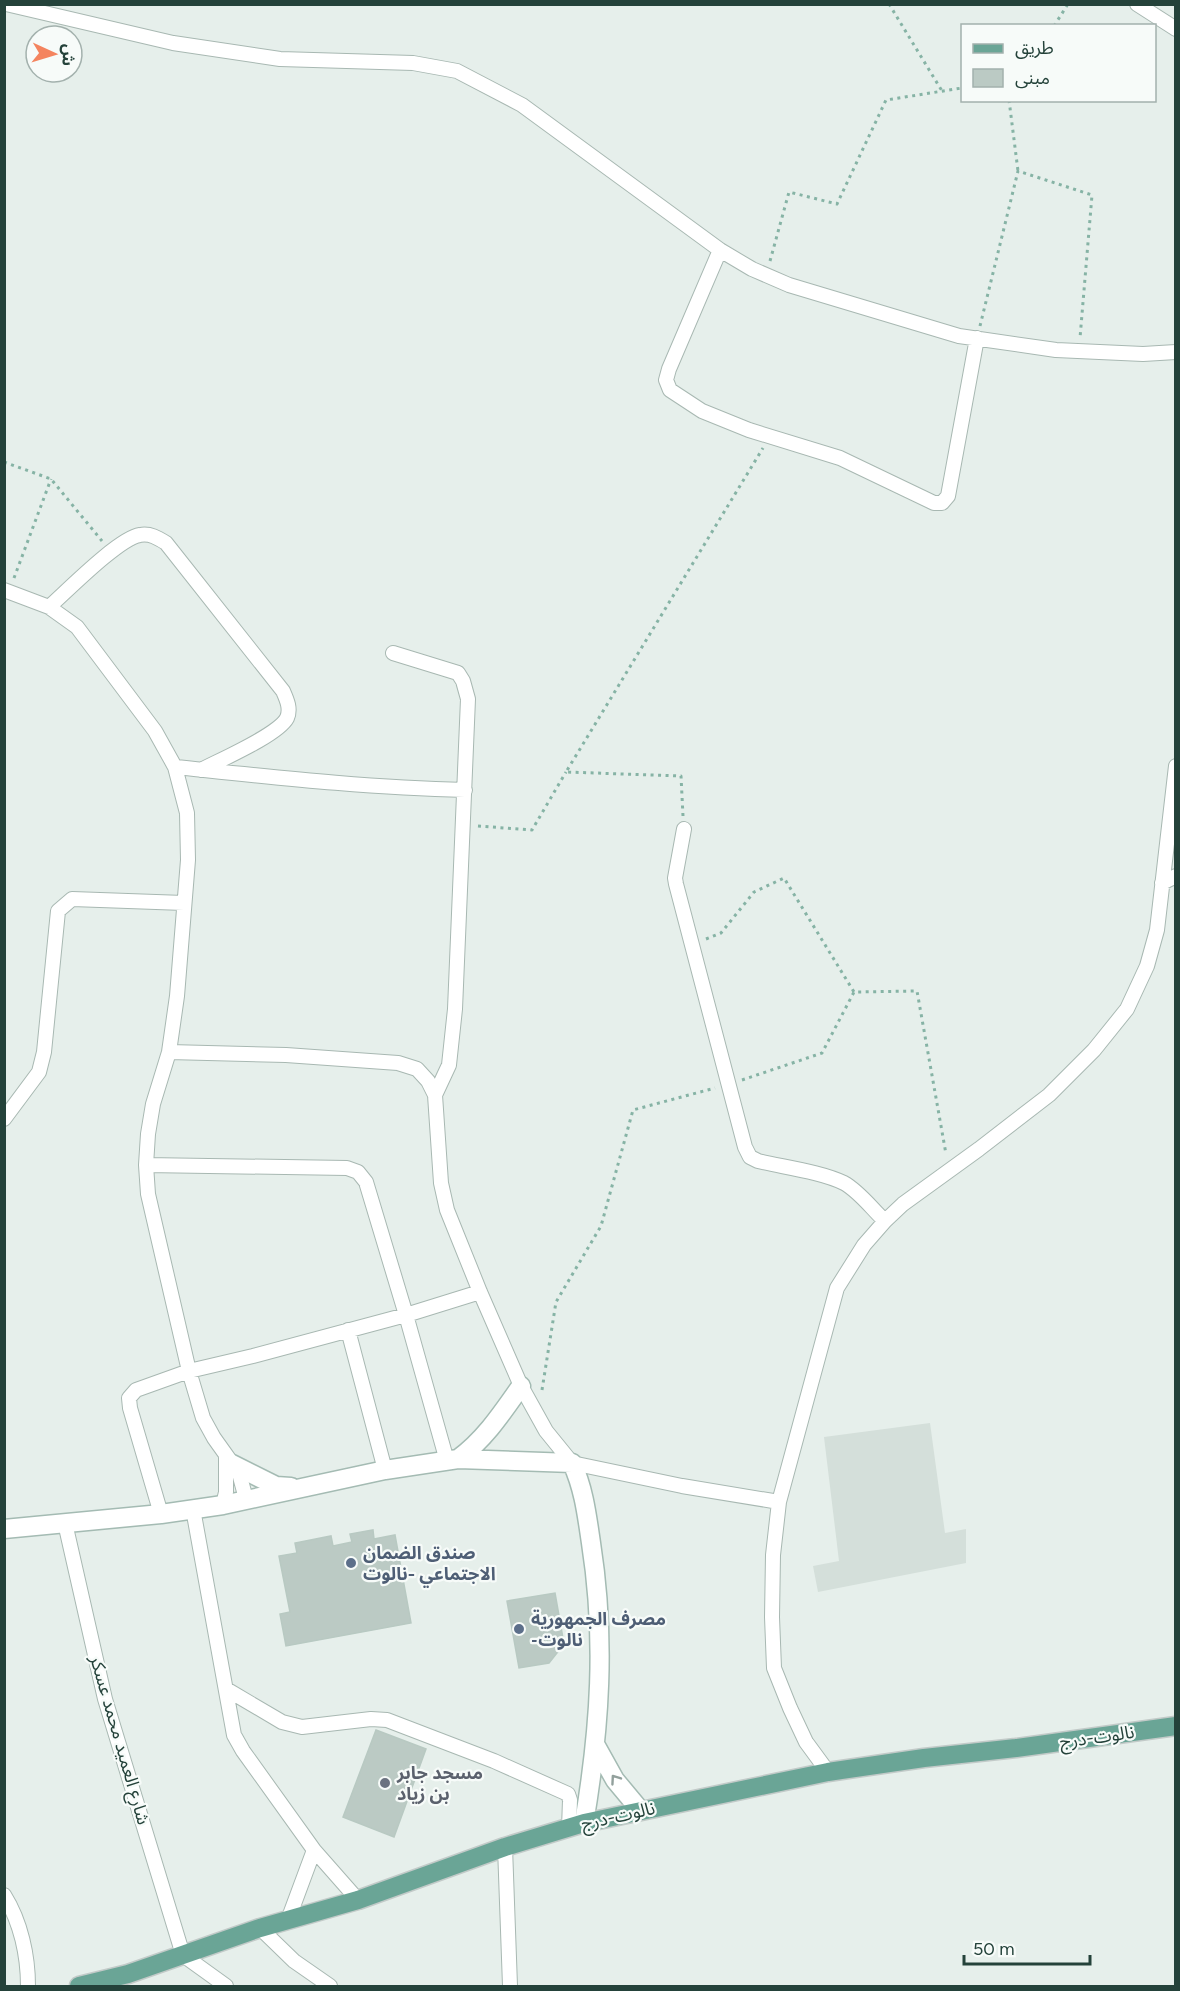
<svg xmlns="http://www.w3.org/2000/svg" width="1180" height="1991" font-family="Figtree,'Noto Sans Arabic',sans-serif">
	<style>
		.built { fill: #d4dfda }
		.building { fill: #bbcac4; stroke: #b8c9c2; stroke-width: 1.5 }
		.lines { fill: none; stroke-linecap: round; stroke-linejoin: round }
		.street-casing { stroke: #a8b8b2; stroke-width: 16 }
		.secondary-casing { stroke: #a4bbb3; stroke-width: 21 }
		.primary-casing { stroke: #c2cac8; stroke-width: 21 }
		.path { stroke: #86b3a5; stroke-width: 3; stroke-dasharray: 3 4.5; stroke-linecap: butt }
		.street { stroke: #fff; stroke-width: 14 }
		.secondary { stroke: #fff; stroke-width: 18 }
		.primary { stroke: #6aa596; stroke-width: 18 }
		.oneway { stroke: #92a09c }
		.service-dot { fill: #5c6f8a; stroke: #f7fbf9; stroke-width: 2 }
		.worship-dot { fill: #6b7280; stroke: #f7fbf9; stroke-width: 2 }
		.labels { text-anchor: middle; dominant-baseline: central; stroke-width: 4.5; stroke-linejoin: round; paint-order: stroke }
		.service-label { font-size: 18px; font-weight: bold; fill: #4e5e75; stroke: #f7fbf9; text-anchor: start }
		.street-label { font-size: 18px; fill: #24423a; stroke: #f7fbf9 }
		.worship-label { font-size: 18px; font-weight: bold; fill: #5b616d; stroke: #f7fbf9; text-anchor: start }
	</style>
	<rect width="100%" height="100%" fill="#e6efeb"/>
	<path class="built" d="M930 1423 945 1533 966 1529V1563L818 1592 813 1566 839 1561 824 1437Z"/>
	<path class="building" d="M373 1530 374 1539 395 1535 411 1623 286 1646 280 1614 290 1612 279 1556 297 1553 295 1543 331 1536 333 1546 352 1542 350 1534Z
		M555 1593 564 1644 549 1663 519 1668 507 1601Z
		M376 1730 426 1749 394 1837 343 1817Z"/>
	<g class="lines">
		<g class="street-casing">
			<path id="street" d="M6 4 173 43 280 59 413 63 457 71 522 105 720 250 752 269 789 285 959 336 1056 350 1143 354 1176 352
				M1137 4 1176 29
				M720 250 669 369 666 380 670 390 702 411 749 430 840 458 934 503H942L948 496 977 338
				M4 590 49 607 77 627 155 731 175 767 187 813 188 860 177 996 169 1052 153 1104 148 1134 146 1165 148 1194 189 1371 203 1418 214 1438 239 1473 246 1499
				M49 607C67 591 119 538 140 535 150 533 158 538 166 543L283 691C287 700 291 709 287 718 278 735 220 760 201 770
				M393 653 458 673 463 681 468 699 455 1009 449 1065 435 1095
				M175 767C272 777 368 788 465 790
				M684 829 675 878 676 884 745 1147 750 1157 758 1161C783 1167 822 1172 844 1183 860 1192 872 1209 885 1221
				M1162 883 1176 876
				M169 1052 286 1055 398 1063 417 1069 428 1081 435 1095 441 1183 447 1210 480 1292 521 1386 546 1431 572 1463 682 1486 779 1502
				M4 1119 39 1072 44 1052 58 911 72 899 184 903
				M146 1165 347 1168 358 1172 366 1182 406 1315 447 1461
				M348 1330 385 1470
				M223 1505 226 1492V1456
				M193 1509 234 1735 243 1751 314 1850 358 1900
				M161 1514 130 1408 129 1398 136 1390 189 1371 253 1356 406 1315 480 1292
				M65 1523 105 1699 183 1955 226 1986
				M226 1689 282 1722 302 1727 371 1719 387 1720 494 1761 568 1794 570 1800 569 1828
				M828 1772 806 1742 790 1708 774 1668 772 1617 773 1555 779 1502 837 1288 864 1245 885 1221 903 1204 979 1149 1049 1095 1094 1050 1127 1009 1147 966 1157 930 1176 766
				M505 1847 510 1986
				M4 1895C21 1922 28 1956 28 1986
				M288 1920 314 1850
				M260 1928 294 1961 330 1986"/>
		</g>
		<g class="secondary-casing">
			<path id="secondary" d="M458 1459C485 1439 502 1413 521 1386
				M232 1464 276 1486 291 1487
				M4 1529 161 1514 223 1505 385 1470 458 1459 572 1463C584 1489 587 1516 591 1543 606 1639 600 1728 584 1823
				M595 1744 615 1780 640 1810"/>
		</g>
		<g class="primary-casing">
			<path id="primary" d="M79 1986 128 1974 260 1928 358 1900 505 1847 584 1823 828 1772 924 1758 1016 1748 1176 1726"/>
		</g>
		<path class="path" d="M889 4 942 91
			M1054 26 1068 4
			M1009 100 1018 171
			M770 261 789 192 837 204 886 100 962 88
			M980 326 1018 171 1092 195 1080 338
			M4 462 51 479 102 541
			M14 578 51 479
			M683 816 681 776 566 772 763 448
			M478 826 532 830 566 772
			M706 939 721 933 754 892 784 878 854 992
			M742 1080 822 1053 854 992 917 991 946 1154
			M542 1390 556 1302 601 1226 633 1110 715 1088"/>
		<use href="#street" class="street"/>
		<use href="#secondary" class="secondary"/>
		<use href="#primary" class="primary"/>
	</g>
	<defs><path id="oneway-chevron" d="M-2-3.5L2.5 0L-2 3.5" fill="none" stroke-width="1.6" stroke-linecap="round" stroke-linejoin="round" transform="scale(1.5)"/></defs>
	<use class="oneway" href="#oneway-chevron" transform="translate(615 1779) rotate(-125)"/>
	<g class="service-dot">
		<circle cx="351" cy="1563" r="6"/>
		<circle cx="519" cy="1629" r="6"/>
	</g>
	<circle class="worship-dot" cx="385" cy="1783" r="6"/>
	<g class="labels">
		<g class="service-label">
			<text x="363" y="1553">صندق الضمان<tspan x="363" dy="21">الاجتماعي -نالوت</tspan></text>
			<text x="531" y="1619">مصرف الجمهورية<tspan x="531" dy="21">-نالوت</tspan></text>
		</g>
		<g class="street-label">
			<text transform="translate(1097 1737) rotate(-8)">نالوت-درج</text>
			<text transform="translate(120 1740) rotate(74)">شارع العميد محمد عسكر</text>
			<text transform="translate(618 1816) rotate(-13)">نالوت-درج</text>
		</g>
		<g class="worship-label">
			<text x="397" y="1773">مسجد جابر<tspan x="397" dy="21">بن زياد</tspan></text>
		</g>
	</g>
	<rect width="1180" height="1991" fill="none" stroke="#24423a" stroke-width="12"/>
	<rect x="961" y="24" width="195" height="78" fill="#f7fbf9" stroke="#a3b1ad" stroke-width="1.5"/>
	<rect x="973" y="44" width="30" height="9" fill="#6aa596" stroke="#a3b1ad" stroke-width="1.5"/>
	<text x="1015" y="54" font-size="18" fill="#24423a">طريق</text>
	<rect x="973" y="69" width="30" height="18" fill="#bbcac4" stroke="#a3b1ad" stroke-width="1.5"/>
	<text x="1015" y="84" font-size="18" fill="#24423a">مبنى</text>
	<g transform="translate(54 54) rotate(94)"><circle r="28" fill="#f7fbf9" stroke="#a3b1ad" stroke-width="1.5"/>
	<path d="M0-4.5L10 22L0 15L-10 22Z" fill="#f4845f"/>
	<text y="-9" font-size="16" font-weight="bold" text-anchor="middle" fill="#24423a">ش</text>
	</g>
	<path d="M964 1955v9h126v-9" fill="none" stroke="#24423a" stroke-width="3"/>
	<text x="973" y="1955" font-size="18" fill="#24423a" stroke="#f7fbf9" stroke-width="4.5" paint-order="stroke">50 m</text>
</svg>
